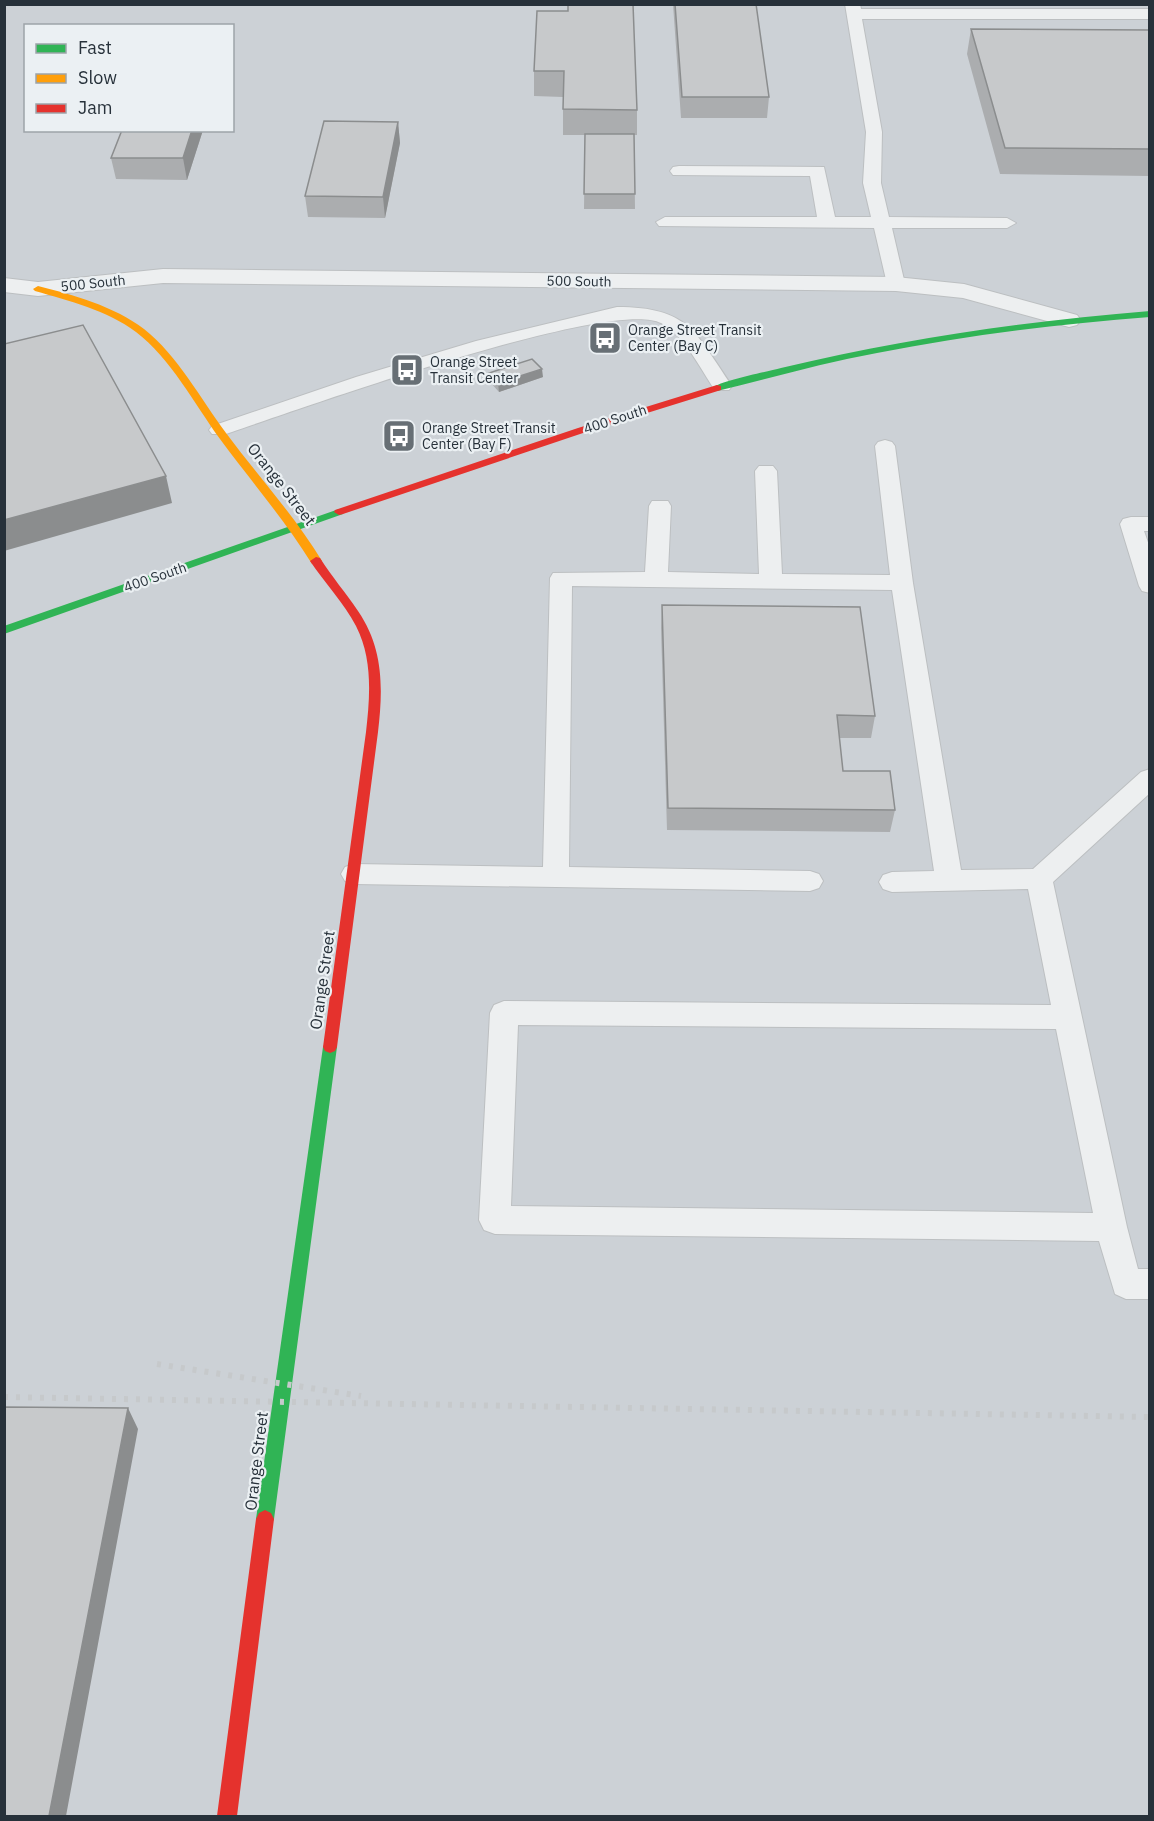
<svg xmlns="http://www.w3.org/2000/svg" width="1154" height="1821" font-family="'IBM Plex Sans',sans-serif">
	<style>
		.built { fill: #ccd1d6; fill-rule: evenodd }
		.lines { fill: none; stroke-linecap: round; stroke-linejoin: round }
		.lane-casing { stroke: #bcbfc1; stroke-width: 2 }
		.street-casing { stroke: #bcbfc1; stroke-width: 2 }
		.lane { fill: #edeff0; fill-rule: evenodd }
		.street { fill: #edeff0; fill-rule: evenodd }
		.fast { fill: #30b455; fill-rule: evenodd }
		.slow { fill: #ff9f0a; fill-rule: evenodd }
		.jam { fill: #e5322d; fill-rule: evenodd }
		.rail { stroke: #c6c9cb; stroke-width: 6; stroke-dasharray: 4 8; stroke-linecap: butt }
		.wall { fill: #abadaf }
		.shaded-wall { fill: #8b8d8e }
		.building { fill: #c7c9cb; stroke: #8b8d8e; stroke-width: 1.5 }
		.labels { text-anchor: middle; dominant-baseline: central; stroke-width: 4.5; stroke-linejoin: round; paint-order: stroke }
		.far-street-label { font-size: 14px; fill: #27313a; stroke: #ebf0f3 }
		.far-poi-label { font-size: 14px; fill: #27313a; stroke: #ebf0f3; text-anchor: start }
		.street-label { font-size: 16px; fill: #27313a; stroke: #ebf0f3 }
	</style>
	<rect width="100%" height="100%" fill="#dee1e3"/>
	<path class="built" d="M5 5H1149V1816H5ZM26 26H232V130H26Z"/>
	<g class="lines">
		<g class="lane-casing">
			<path id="lane" d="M845 4H860L861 9H1150V19H862L882 132 881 183 889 217 1007 218 1016 223 1007 228H892L905 284 903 288 896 290 887 284 874 228 659 226 656 222 665 217H817L810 176 673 175 670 171 673 167 679 166 824 167 835 217H871L863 183 866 132Z
				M617 307C689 307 695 332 732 386L729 390H715C700 369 685 335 661 323 610 297 294 411 226 434H212L209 430 212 426 356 377 476 341Z
				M885 440 892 442 895 446 913 583 961 870 1033 869 1141 772 1150 769V793L1053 882 1127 1227 1138 1269H1150V1299H1126L1115 1294 1099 1241 495 1234 484 1230 479 1220 490 1013 494 1005 504 1001 1051 1005 1028 889 892 892 883 889 879 882 883 875 892 872 934 871 892 590 572 586 569 867 810 871 819 874 823 881 819 888 810 891 354 884 345 881 341 874 345 867 354 864 543 867 550 578 553 573 645 572 649 506 652 501H668L671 506 668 572 759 574 755 471 759 466H773L777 471 782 574 890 575 875 446 878 442ZM518 1025 1056 1029 1093 1213 511 1206Z
				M1131 517H1150V531H1144L1150 548V593L1142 591 1139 586 1120 524 1123 519Z"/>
		</g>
		<g class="street-casing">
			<path id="street" d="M163 269 896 277 964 284 1077 315 1081 320 1077 325 1069 327 963 298 896 291 163 283 38 296 4 292V278L38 282Z"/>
		</g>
		<use href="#lane" class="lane"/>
		<use href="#street" class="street"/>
		<path class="fast" d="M1150 311V317C1058 324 967 335 877 353 823 363 770 378 717 391L712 388C723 380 766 372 781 368 903 339 1025 321 1150 311Z
			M339 509 344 512 343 514 4 634V626Z
			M330 1041 335 1043 337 1047 274 1519 271 1525 265 1528 259 1525 256 1519 323 1047 325 1043Z"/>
		<path class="slow" d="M38 286C73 295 114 306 144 329 178 356 200 398 226 433 258 476 294 515 322 561L320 564H312C284 519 251 481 220 439 194 403 171 359 136 332 107 310 69 301 35 291L33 289Z"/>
		<path class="jam" d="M717 385 721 386V390L586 432 343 514 339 515 334 512 335 510 578 428Z
			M316 557 320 558C332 577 346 593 358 611 384 649 383 689 378 732L337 1047 335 1051 330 1053 325 1051 323 1047 366 732C370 697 373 659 356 626 344 603 325 583 310 561Z
			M265 1510 271 1513 274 1519 237 1816H217L256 1519 259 1513Z"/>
		<path class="rail" d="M157 1364 361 1396
			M4 1397 1150 1417"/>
	</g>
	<path class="wall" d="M673 4H756L769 97 767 118H681Z
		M537 11 637 110V135H634L635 209H584L585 135H563V97L534 96V71Z
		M971 29 1149 30V176L1000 174 967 54Z
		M398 122 400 143 385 218 308 217 305 196Z
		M203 130 187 180 116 179 111 158Z
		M489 373 543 377 499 392 489 381Z
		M662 605 875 716 871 738H839L843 771 895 810 890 832 667 830 661 628Z"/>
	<path class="shaded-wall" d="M398 122 400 143 385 218 383 197Z
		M192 130H203L187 180 183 158Z
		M542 369 543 377 499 392 498 383Z
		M166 476 172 503 4 551V520Z
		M128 1408 138 1429 66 1816H49Z"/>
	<path class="building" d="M568 4H633L637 110 563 109 564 71H534L537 11H568Z
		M675 4H756L769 97H682Z
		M971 29 1149 30V149L1005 148Z
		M324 121 398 122 383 197 305 196Z
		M122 130H192L183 158H111Z
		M585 134H634L635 194H584Z
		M83 325 166 476 4 520V344Z
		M532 359 542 369 498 383 489 373Z
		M662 605 860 607 875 716 837 715 843 771H890L895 810 668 808Z
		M4 1407 128 1408 49 1816H4Z"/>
	<defs>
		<g id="bus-square" transform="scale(1.725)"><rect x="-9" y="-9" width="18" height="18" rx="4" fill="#676f75" stroke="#ebf0f3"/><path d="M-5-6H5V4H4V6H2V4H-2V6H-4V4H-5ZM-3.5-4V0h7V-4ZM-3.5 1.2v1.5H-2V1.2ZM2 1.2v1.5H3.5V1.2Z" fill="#fff"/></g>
	</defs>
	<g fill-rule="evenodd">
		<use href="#bus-square" x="605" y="338"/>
		<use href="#bus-square" x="407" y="370"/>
		<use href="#bus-square" x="399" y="436"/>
	</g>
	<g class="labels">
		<g class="far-street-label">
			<text transform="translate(579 281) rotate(1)">500 South</text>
			<text transform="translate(93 283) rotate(-6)">500 South</text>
			<text transform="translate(615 419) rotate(-18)">400 South</text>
			<text transform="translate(155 577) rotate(-19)">400 South</text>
		</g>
		<g class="far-poi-label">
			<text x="628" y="330">Orange Street Transit<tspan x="628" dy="16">Center (Bay C)</tspan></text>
			<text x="430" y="362">Orange Street<tspan x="430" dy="16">Transit Center</tspan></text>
			<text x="422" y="428">Orange Street Transit<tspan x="422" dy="16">Center (Bay F)</tspan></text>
		</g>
		<g class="street-label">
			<text transform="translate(282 484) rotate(52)">Orange Street</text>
			<text transform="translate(322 980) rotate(-82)">Orange Street</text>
			<text transform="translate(256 1461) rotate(-83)">Orange Street</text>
		</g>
	</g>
	<rect width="1154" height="1821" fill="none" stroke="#27313a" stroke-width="12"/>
	<rect x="24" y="24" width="210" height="108" fill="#ebf0f3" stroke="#9da4a9" stroke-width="1.5"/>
	<rect x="36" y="44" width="30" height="9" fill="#30b455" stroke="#9da4a9" stroke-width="1.5"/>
	<text x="78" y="54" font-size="18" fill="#27313a">Fast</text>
	<rect x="36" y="74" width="30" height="9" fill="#ff9f0a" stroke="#9da4a9" stroke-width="1.5"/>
	<text x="78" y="84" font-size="18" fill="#27313a">Slow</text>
	<rect x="36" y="104" width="30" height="9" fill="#e5322d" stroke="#9da4a9" stroke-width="1.5"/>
	<text x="78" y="114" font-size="18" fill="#27313a">Jam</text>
</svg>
